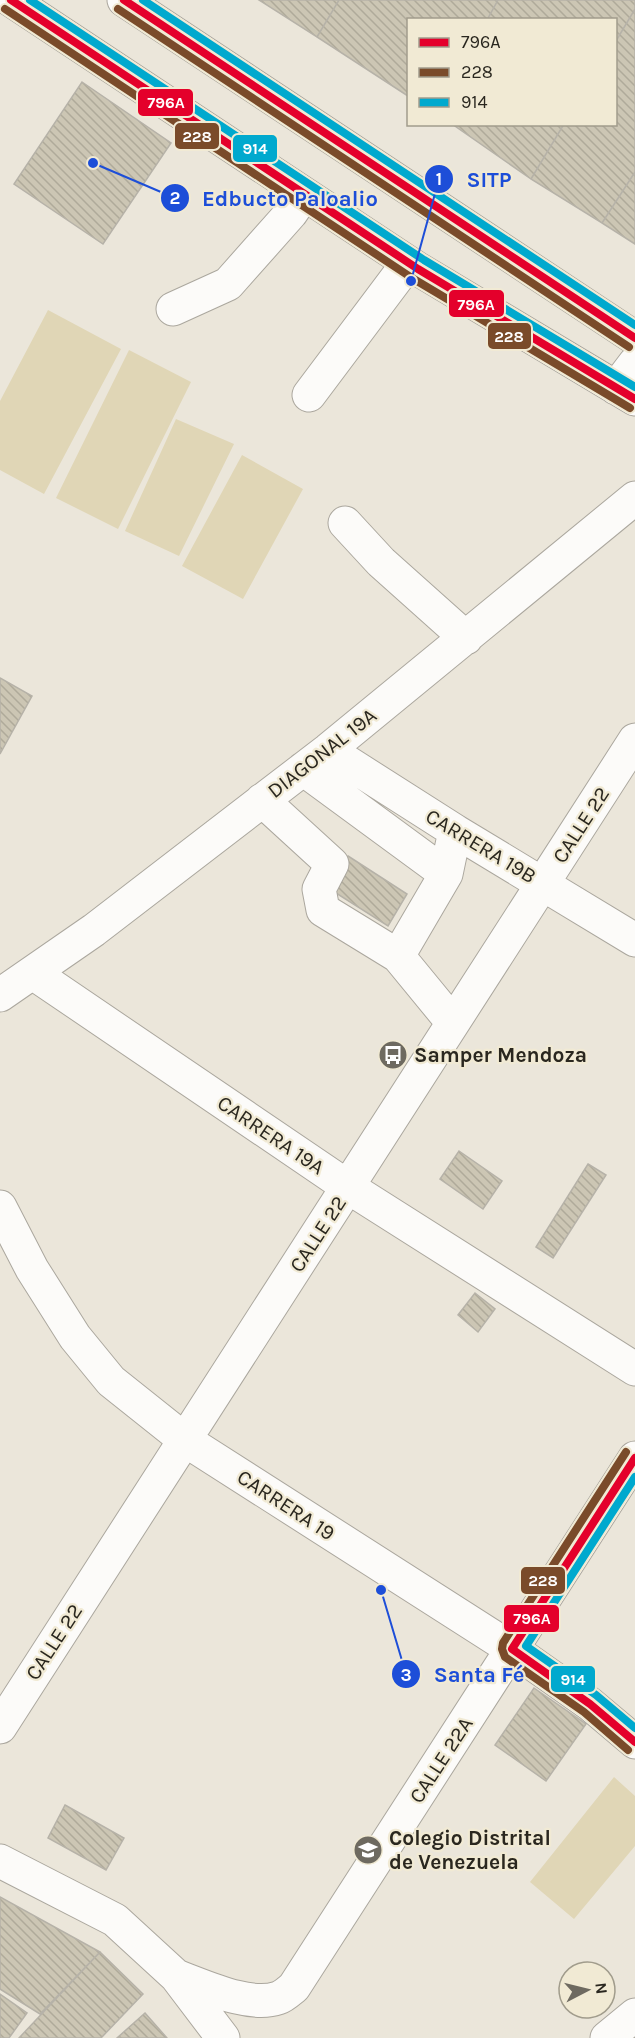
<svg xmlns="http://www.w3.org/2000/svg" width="635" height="2038" font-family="Karla,sans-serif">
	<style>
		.pitch { fill: #e0d6b6 }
		.building { fill: url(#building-back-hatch); stroke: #b6b2a8; stroke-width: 1.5 }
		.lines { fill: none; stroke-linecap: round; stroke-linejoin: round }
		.minor-casing { stroke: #aba79e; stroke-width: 35 }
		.minor { stroke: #fcfbf9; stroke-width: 33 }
		.bus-1-casing { stroke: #f1ead4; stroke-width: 12 }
		.bus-2-casing { stroke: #f1ead4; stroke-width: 12 }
		.bus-3-casing { stroke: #f1ead4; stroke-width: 12 }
		.bus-1 { stroke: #e4002b; stroke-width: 8 }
		.bus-2 { stroke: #7a4b2a; stroke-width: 8 }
		.bus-3 { stroke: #00a9ce; stroke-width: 8 }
		.labels { text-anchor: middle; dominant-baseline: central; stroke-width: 4.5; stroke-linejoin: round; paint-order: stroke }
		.street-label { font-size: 21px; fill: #2a271f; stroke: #f1ead4 }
		.poi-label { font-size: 21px; font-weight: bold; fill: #2a271f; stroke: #f1ead4; text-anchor: start }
		.leader { fill: none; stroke: #1d4ed8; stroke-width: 2 }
		.callout-dot { fill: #1d4ed8; stroke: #f1ead4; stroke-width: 2 }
		.mark-label { font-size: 18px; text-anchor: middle; font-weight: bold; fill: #fff }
		.callout-label { font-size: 22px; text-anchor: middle; font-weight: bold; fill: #1d4ed8; stroke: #f1ead4; stroke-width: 4.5; stroke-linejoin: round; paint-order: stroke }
		.line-badge { stroke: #f1ead4; stroke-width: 2 }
		.badge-label { font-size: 16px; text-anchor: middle; font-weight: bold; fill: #fff }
	</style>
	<defs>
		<pattern id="building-back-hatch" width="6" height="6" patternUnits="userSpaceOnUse" patternTransform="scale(1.5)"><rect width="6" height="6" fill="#ccc6b4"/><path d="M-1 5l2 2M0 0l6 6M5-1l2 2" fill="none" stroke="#afaa9a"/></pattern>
	</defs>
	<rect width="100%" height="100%" fill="#ebe6da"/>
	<path class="pitch" d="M48 310 121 349 44 494 0 470V401Z
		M129 350 191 382 118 529 56 498Z
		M176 419 234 444 179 556 125 531Z
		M242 455 303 489 243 599 182 566Z
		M614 1777 635 1796V1846L574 1919 530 1882Z"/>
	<path class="building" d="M259 0H339L317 37Z
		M339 0H498L487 20H408V96L317 37Z
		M498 0H635V9L616 41V20H487Z
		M635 9V172L602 223 531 179 564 124H616V41Z
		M82 82 171 143 103 244 14 184Z
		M452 124H564L531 179Z
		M635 172V244L602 223Z
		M0 678 32 696 0 754Z
		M348 856 407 894 388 926 328 888Z
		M459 1151 502 1181 483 1209 440 1179Z
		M588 1164 606 1175 553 1258 536 1247Z
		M475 1293 495 1309 478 1332 458 1315Z
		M534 1688 586 1724 546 1781 495 1745Z
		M65 1805 124 1838 106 1870 48 1838Z
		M0 1897 100 1952 40 2014 0 1989Z
		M100 1952 143 1994 101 2038H19Z
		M0 1994 27 2013 9 2038H0Z
		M145 2013 167 2038H117Z"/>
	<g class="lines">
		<g class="minor-casing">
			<path id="minor" d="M11 0 418 269 635 399
				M124 0 635 338
				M173 309 228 284 291 213 304 194
				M616 388 635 363
				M309 395 408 263
				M345 523 381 562 466 638
				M328 750 455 831 635 940
				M303 769 446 874
				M262 800 332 864 319 889 323 910 398 956 446 874 455 831
				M398 956 453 1023
				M33 973 348 1187 635 1369
				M0 995 94 930 328 750 635 498
				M0 1207 32 1269 75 1337 111 1381 185 1440 512 1649 590 1704 635 1742
				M0 1727 635 740
				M0 1861 115 1920 176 1976 223 2038
				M176 1976C204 1986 249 2008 278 1998 284 1996 289 1991 294 1987L635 1458
				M607 2038 635 2015"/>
		</g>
		<use href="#minor" class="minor"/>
		<g class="bus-1-casing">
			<path id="bus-1" d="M11 0 418 269 635 399
				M124 0 635 338
				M635 1458 512 1649 590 1704 635 1742"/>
		</g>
		<g class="bus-2-casing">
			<path id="bus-2" d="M5 9 412 278 630 408
				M118 9 629 347
				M626 1452 503 1643 502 1649 505 1657 584 1712 628 1750"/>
		</g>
		<g class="bus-3-casing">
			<path id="bus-3" d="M30 0 424 260 635 387
				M143 0 635 325
				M635 1477 526 1646 596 1695 635 1728"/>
		</g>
		<use href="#bus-1" class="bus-1"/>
		<use href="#bus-2" class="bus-2"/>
		<use href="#bus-3" class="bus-3"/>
	</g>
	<defs>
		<g id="bus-disc" transform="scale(1.5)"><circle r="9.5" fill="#6e6a60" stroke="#f1ead4"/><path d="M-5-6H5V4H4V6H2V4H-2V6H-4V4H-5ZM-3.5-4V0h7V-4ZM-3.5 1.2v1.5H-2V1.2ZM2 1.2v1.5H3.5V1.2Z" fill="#fff"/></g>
		<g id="school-disc" transform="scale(1.5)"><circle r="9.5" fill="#6e6a60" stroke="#f1ead4"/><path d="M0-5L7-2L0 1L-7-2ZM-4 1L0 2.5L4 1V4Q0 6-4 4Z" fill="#fff"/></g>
	</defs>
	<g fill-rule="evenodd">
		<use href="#bus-disc" x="393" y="1055"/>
		<use href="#school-disc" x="368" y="1850"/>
	</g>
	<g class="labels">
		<g class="street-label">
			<text transform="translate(322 753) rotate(-38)">DIAGONAL 19A</text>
			<text transform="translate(581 825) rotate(-57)">CALLE 22</text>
			<text transform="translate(481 846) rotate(31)">CARRERA 19B</text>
			<text transform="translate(271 1135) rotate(34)">CARRERA 19A</text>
			<text transform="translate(318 1234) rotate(-57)">CALLE 22</text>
			<text transform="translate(286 1505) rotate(33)">CARRERA 19</text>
			<text transform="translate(54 1642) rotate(-57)">CALLE 22</text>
			<text transform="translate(441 1760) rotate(-57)">CALLE 22A</text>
		</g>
		<g class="poi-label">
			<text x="414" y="1055">Samper Mendoza</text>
			<text x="389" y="1838">Colegio Distrital<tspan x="389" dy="24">de Venezuela</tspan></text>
		</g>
	</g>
	<path class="leader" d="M411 281L439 179M93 163L175 198M381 1590L406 1674"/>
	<g class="callout-dot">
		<circle cx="411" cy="281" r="6"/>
		<circle cx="93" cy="163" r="6"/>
		<circle cx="381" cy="1590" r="6"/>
		<circle cx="439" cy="179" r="15"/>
		<circle cx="175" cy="198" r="15"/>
		<circle cx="406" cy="1674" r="15"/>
	</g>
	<g class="mark-label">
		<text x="439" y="185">1</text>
		<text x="175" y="204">2</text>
		<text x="406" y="1681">3</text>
	</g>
	<g class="callout-label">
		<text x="489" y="187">SITP</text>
		<text x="290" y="206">Edbucto Paloalio</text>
		<text x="479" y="1682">Santa Fé</text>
	</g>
	<g class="line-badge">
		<rect x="137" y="88" width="57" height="29" rx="6" fill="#e4002b"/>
		<rect x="174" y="122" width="46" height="28" rx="6" fill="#7a4b2a"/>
		<rect x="232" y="134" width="46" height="29" rx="6" fill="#00a9ce"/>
		<rect x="448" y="289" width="57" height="29" rx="6" fill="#e4002b"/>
		<rect x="487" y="322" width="45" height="28" rx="6" fill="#7a4b2a"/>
		<rect x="520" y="1566" width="46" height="29" rx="6" fill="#7a4b2a"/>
		<rect x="503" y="1604" width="57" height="29" rx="6" fill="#e4002b"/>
		<rect x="550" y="1665" width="46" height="28" rx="6" fill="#00a9ce"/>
	</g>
	<g class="badge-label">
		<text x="166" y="108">796A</text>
		<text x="197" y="142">228</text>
		<text x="255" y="154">914</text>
		<text x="476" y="310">796A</text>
		<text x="509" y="342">228</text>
		<text x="543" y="1586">228</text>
		<text x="532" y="1624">796A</text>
		<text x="573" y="1685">914</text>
	</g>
	<rect x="407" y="18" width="210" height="108" fill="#f1ead4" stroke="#a19c8c" stroke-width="1.5"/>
	<rect x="419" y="38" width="30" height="9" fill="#e4002b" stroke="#a19c8c" stroke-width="1.5"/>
	<text x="461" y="48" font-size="18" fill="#2a271f">796A</text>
	<rect x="419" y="68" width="30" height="9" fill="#7a4b2a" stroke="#a19c8c" stroke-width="1.5"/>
	<text x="461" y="78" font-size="18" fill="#2a271f">228</text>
	<rect x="419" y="98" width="30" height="9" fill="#00a9ce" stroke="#a19c8c" stroke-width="1.5"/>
	<text x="461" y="108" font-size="18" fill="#2a271f">914</text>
	<g transform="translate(587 1990) rotate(83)"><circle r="28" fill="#f1ead4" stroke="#a19c8c" stroke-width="1.5"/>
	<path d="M0-4.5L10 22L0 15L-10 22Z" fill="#6e6a60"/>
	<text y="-9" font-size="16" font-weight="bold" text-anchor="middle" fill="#2a271f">N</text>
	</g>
</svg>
